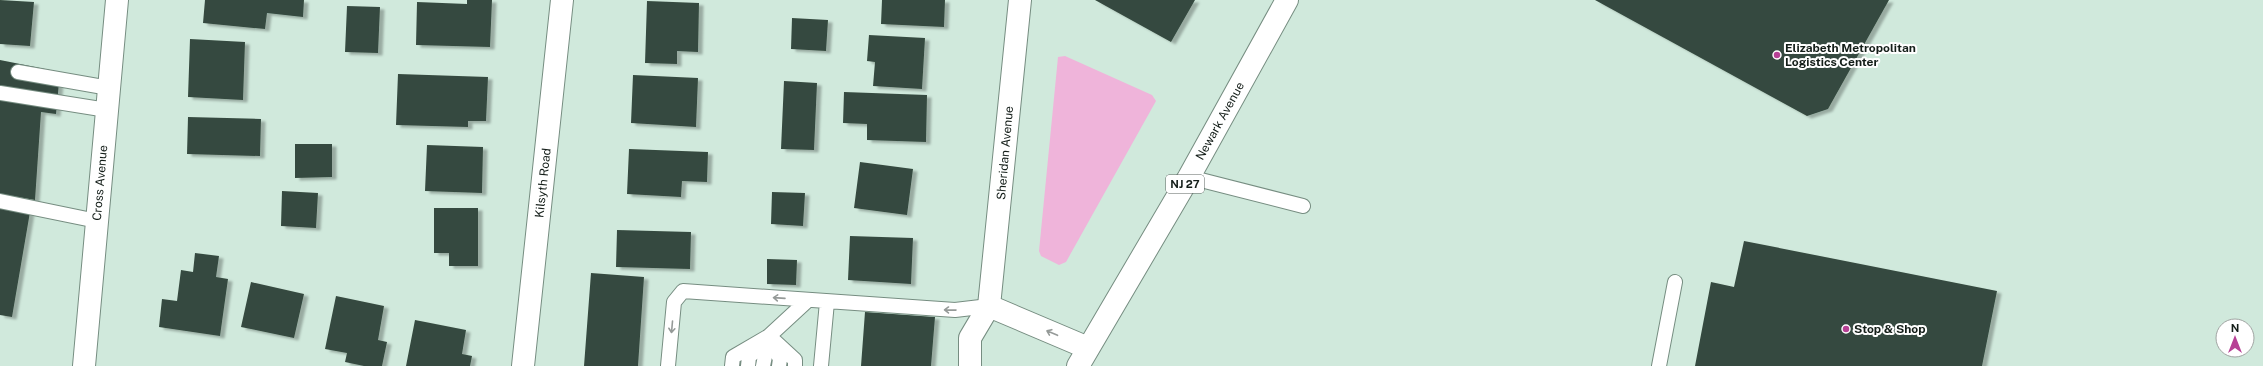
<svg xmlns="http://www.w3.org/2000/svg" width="2263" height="366" font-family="'Public Sans',sans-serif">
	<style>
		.green { fill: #efb4da }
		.building { fill: #354a3f; filter: url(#shadow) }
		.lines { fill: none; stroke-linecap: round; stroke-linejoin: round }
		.lane-casing { stroke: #768d81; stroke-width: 16 }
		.street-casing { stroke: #768d81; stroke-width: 24 }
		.primary-casing { stroke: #768d81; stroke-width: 24 }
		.lane { stroke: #fff; stroke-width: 14 }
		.street { stroke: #fff; stroke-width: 22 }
		.primary { stroke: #fff; stroke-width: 22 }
		.oneway { stroke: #959a98 }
		.poi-dot { fill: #b74095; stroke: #fff; stroke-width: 1.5 }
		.labels { text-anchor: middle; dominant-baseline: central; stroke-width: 4; stroke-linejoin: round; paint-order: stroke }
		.shield { fill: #fff; stroke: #5a625e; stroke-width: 1 }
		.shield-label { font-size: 11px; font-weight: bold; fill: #141e19 }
		.poi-label { font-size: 12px; font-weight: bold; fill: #141e19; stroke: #fff; text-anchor: start }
		.street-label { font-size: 12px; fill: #141e19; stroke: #fff }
	</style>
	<defs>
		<filter id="shadow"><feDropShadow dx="4.5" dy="2.5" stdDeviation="1" flood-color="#0004"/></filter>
	</defs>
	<rect width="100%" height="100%" fill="#d0e9dc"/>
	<path class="green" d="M1065 56 1152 95 1156 101 1066 262 1059 265 1041 256 1039 251 1058 57Z"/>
	<path class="building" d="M0 0 34 2 30 46 0 44Z
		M205 0H304L303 17 267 13 265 29 203 23Z
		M467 0H492L490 47 416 45 417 2 467 4Z
		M882 0H945L944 27 881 24Z
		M1095 0H1195L1171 42Z
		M1595 0H1889L1828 109 1807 116Z
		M647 1 699 3 698 52 677 51V64L645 63Z
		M347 6 380 7 378 53 345 52Z
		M792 18 828 20 826 51 791 49Z
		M869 35 925 38 922 89 873 86 875 62 867 61Z
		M190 39 245 42 243 100 188 97Z
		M0 60 60 72 56 114 41 112 35 200 0 194Z
		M398 74 488 77 486 121H468V127L396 125Z
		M633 75 698 78 696 127 631 123Z
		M784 81 817 83 814 150 781 149Z
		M844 92 927 95 926 142 867 140V124L843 123Z
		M188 117 261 119 260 156 187 154Z
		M295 144H332V177L295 178Z
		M427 145 483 147 482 193 425 191Z
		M629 149 708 152 707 182 682 181 681 197 627 194Z
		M860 162 913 169 907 215 854 208Z
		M282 191 318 193 316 228 281 226Z
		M772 192 805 193 803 226 771 224Z
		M0 207 30 212 12 317 0 315Z
		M434 208H478V266H449V253H434Z
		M617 230 691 232 690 269 616 267Z
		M850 236 913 238 911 284 848 280Z
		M1744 241 1997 291 1982 366H1695L1711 282 1734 287Z
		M195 253 219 256 216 277 228 279 220 336 159 327 162 299 177 301 181 270 193 272Z
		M767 259 797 260 796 285 767 284Z
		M591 273 644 277 638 366H584Z
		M251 282 304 294 294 338 241 327Z
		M336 296 384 306 378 340 387 342 382 366H364L345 362 347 353 325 349Z
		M865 312 935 317 931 366H861Z
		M415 320 466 330 462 354 472 356 470 366H406Z"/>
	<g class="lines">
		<g class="lane-casing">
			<path id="lane" d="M18 72 109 88
				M0 93 107 110
				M1189 177 1303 206
				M0 201 97 221
				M769 336 795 360V366
				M772 343 780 359 779 366
				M668 366 674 302 683 291 955 310 989 306
				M732 366 733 357 769 336 808 300
				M748 366 749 357 761 345
				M763 366 769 336
				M821 366 827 302
				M1659 366 1675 282"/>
		</g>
		<g class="street-casing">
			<path id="street" d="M989 306 1088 348
				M84 366 117 0
				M523 366 562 0
				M970 366V338L989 306 1020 0"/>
		</g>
		<g class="primary-casing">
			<path id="primary" d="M1078 366 1189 177 1287 0"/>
		</g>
		<use href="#lane" class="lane"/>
		<use href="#street" class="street"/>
		<use href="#primary" class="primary"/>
	</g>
	<defs><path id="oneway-shaft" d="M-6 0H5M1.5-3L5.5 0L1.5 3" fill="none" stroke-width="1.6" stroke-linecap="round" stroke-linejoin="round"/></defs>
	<g class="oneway">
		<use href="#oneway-shaft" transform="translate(779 298) rotate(-176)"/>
		<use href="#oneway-shaft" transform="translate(950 310) rotate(-179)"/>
		<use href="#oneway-shaft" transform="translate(672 327) rotate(95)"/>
		<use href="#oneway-shaft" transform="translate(1052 333) rotate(-157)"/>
	</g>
	<g class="poi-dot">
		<circle cx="1777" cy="55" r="4"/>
		<circle cx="1846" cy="329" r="4"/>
	</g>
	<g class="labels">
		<rect class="shield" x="1166" y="175" width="38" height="18" rx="3"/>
		<g class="shield-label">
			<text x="1185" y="184">NJ 27</text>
		</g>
		<g class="poi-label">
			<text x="1785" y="48">Elizabeth Metropolitan<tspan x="1785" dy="14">Logistics Center</tspan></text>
			<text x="1854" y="329">Stop &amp; Shop</text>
		</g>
		<g class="street-label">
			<text transform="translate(1220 121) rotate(-61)">Newark Avenue</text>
			<text transform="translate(1005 153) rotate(-85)">Sheridan Avenue</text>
			<text transform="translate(100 183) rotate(-85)">Cross Avenue</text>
			<text transform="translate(543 183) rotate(-84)">Kilsyth Road</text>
		</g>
	</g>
	<g transform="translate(2235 338)"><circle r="19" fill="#ffffff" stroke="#a1a5a3"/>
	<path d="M0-3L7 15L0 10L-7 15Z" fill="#b74095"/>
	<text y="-6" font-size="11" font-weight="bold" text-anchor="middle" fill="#141e19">N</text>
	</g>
</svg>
